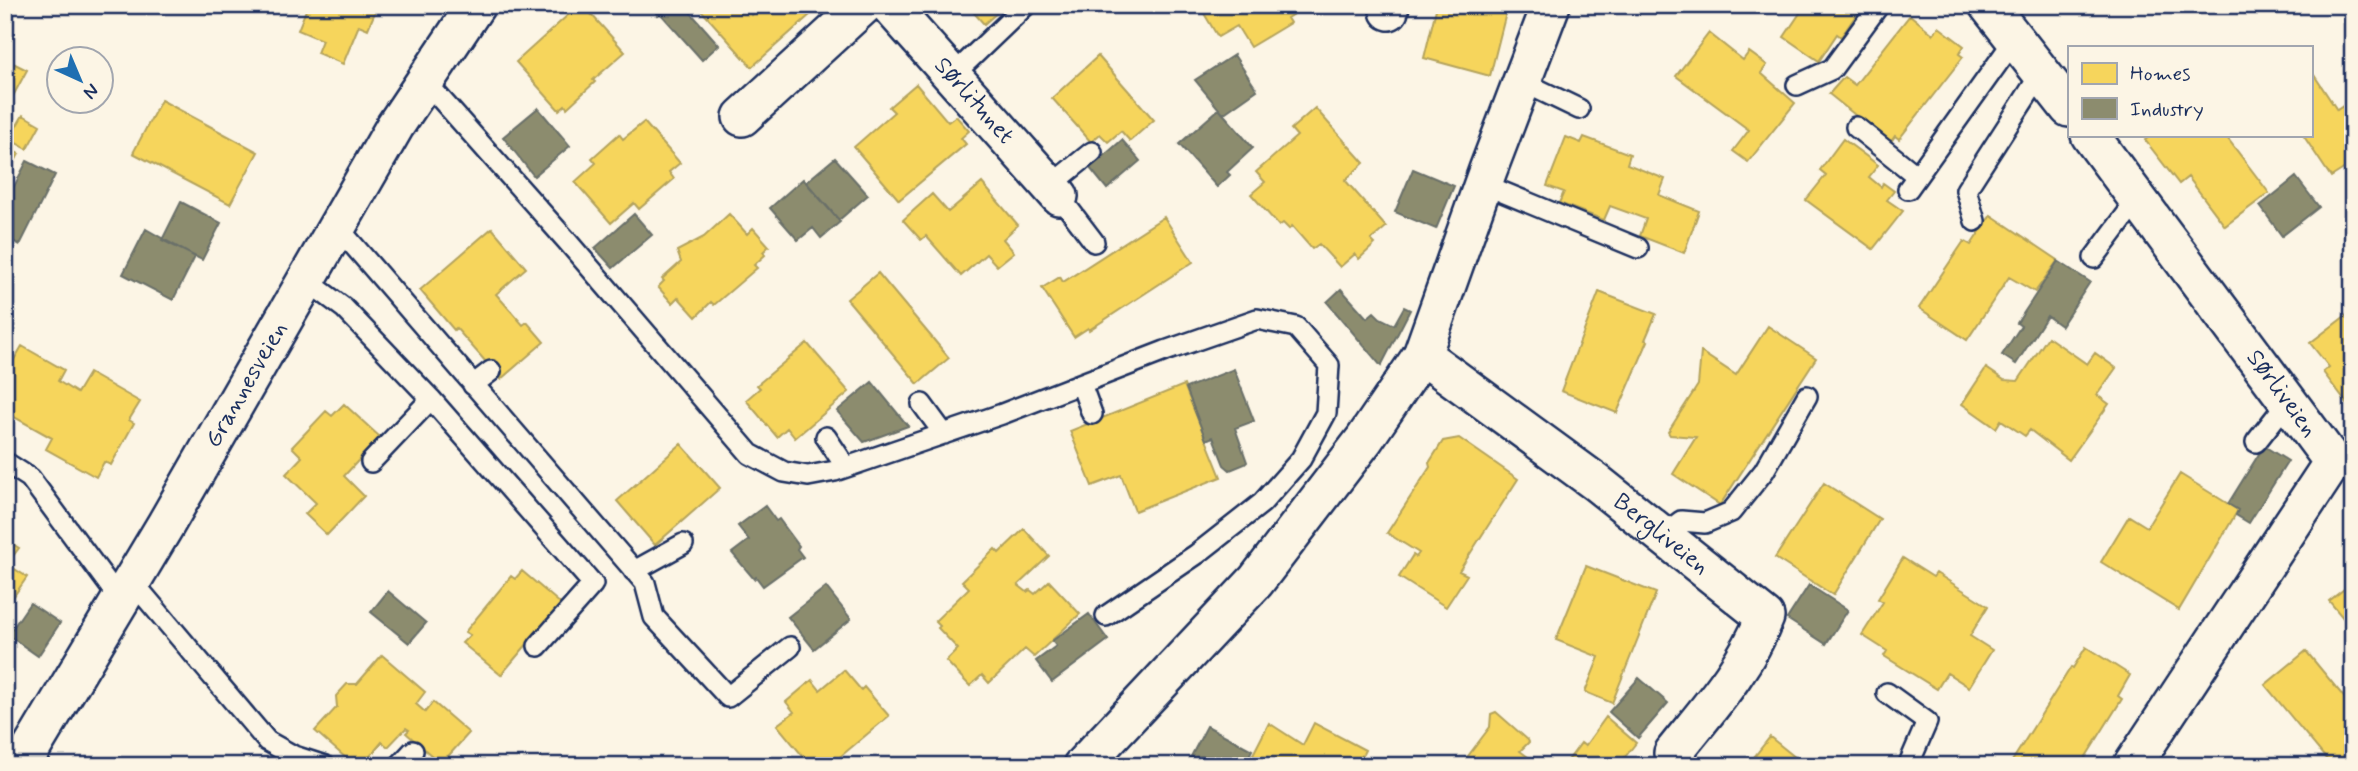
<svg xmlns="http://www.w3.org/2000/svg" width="2358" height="771" font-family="Mynerve,sans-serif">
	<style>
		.homes { fill: #f6d55c; stroke: #b4a35d; stroke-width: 2 }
		.industry { fill: #8c8c6e; stroke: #6a7069; stroke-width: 2 }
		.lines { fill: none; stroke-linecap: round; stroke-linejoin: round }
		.service-casing { stroke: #1b2f5e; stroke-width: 24 }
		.minor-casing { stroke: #1b2f5e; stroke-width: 42 }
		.service { stroke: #fcf5e5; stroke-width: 19 }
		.minor { stroke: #fcf5e5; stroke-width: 37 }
		.labels { text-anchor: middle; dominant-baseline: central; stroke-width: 7; stroke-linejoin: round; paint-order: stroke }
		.street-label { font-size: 24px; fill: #1b2f5e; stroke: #fcf5e5 }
	</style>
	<rect width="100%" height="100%" fill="#fcf5e5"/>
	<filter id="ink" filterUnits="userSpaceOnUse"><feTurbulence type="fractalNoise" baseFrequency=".0143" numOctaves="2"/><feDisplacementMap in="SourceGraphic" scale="14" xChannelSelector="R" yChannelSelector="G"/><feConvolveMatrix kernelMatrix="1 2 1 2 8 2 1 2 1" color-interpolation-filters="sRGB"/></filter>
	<g filter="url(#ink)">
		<path class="homes" d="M308 5H378L368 29 359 25 343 64 317 53 322 40 298 30Z
			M579 5H583L625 52 593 80 595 82 567 108 565 105 559 110 516 62Z
			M706 5H743L752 15 763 5H821L752 67 701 10Z
			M967 5H1006L984 24Z
			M1199 5H1308L1287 18 1290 23 1250 47 1237 26 1218 37Z
			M1437 5H1508L1490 76 1424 58Z
			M1794 5H1863L1841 37 1837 34 1819 61 1784 37 1802 10Z
			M1910 15 1933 34 1939 27 1964 46 1959 54 1963 57 1899 139 1895 136 1890 143 1829 94 1844 77 1855 85Z
			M1709 33 1743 60 1749 52 1767 65 1761 73 1795 103 1748 162 1733 151 1749 130 1676 76Z
			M1098 56 1154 120 1130 141 1121 131 1108 142 1100 134 1091 142 1052 98Z
			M5 59 27 70 5 111Z
			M2314 75 2337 110 2353 99V163L2331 177 2303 135H2311V77Z
			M916 84 948 122 956 116 969 131 961 138 966 144 899 200 854 147 894 112 889 107Z
			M161 100 258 152 230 204 133 153Z
			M1315 108 1364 163 1345 180 1386 227 1371 240 1375 244 1359 259 1355 254 1340 267 1319 244 1312 249 1292 226 1289 229 1283 223 1279 226 1251 194 1265 182 1256 172 1297 136 1291 129Z
			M23 115 40 125 27 149 9 139Z
			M644 122 680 163 669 172 674 179 639 209 634 203 611 223 575 182 596 163 592 158 619 134 623 139Z
			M2152 135H2225L2269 193 2225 226 2188 177 2179 184 2145 140Z
			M1566 137 1581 143 1584 137 1630 154 1627 164 1665 179 1659 195 1699 211 1684 253 1640 236 1646 219 1610 206 1604 220 1559 203 1564 192 1547 186Z
			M1843 139 1878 165 1869 177 1881 187 1883 183 1894 191 1887 200 1903 211 1873 249 1806 200 1826 175 1820 170Z
			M5 147 19 154 6 178 9 180 5 187Z
			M982 183 1018 225 1003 239 1014 252 997 266 986 254 961 276 926 236 921 240 903 220 932 194 948 212Z
			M729 214 747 234 753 228 769 246 763 252 765 255 754 265 757 268 714 305 711 302 696 317 678 297 672 303 658 287 664 281 662 279 681 262 677 251 704 237Z
			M1991 215 2058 260 2035 292 2009 277 1967 340 1919 308 1964 241 1971 245Z
			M1164 217 1193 262 1089 330 1088 328 1074 337 1042 288 1060 277 1063 282Z
			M492 228 526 268 496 294 523 325 527 322 544 342 501 379 456 328 454 330 420 290Z
			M878 273 949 358 918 384 847 299Z
			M1599 292 1656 314 1645 340 1648 341 1617 413 1561 391Z
			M2353 310V412L2323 372 2329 367 2310 343Z
			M1768 326 1816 358 1720 505 1673 474 1696 437 1670 435 1668 432 1698 385 1701 352 1736 375Z
			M2048 337 2087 364 2095 353 2116 368 2097 395 2109 404 2069 460 2030 430 2025 436 2001 420 1996 428 1962 404 1986 368 2004 380 2018 381Z
			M807 343 849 392 795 438 787 428 777 437 746 400 760 388 757 385Z
			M22 346 64 370 58 381 77 393 89 373 140 402 129 420 134 423 111 465 104 462 96 477 46 449 52 438 5 412V375Z
			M1184 385 1221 477 1135 511 1121 475 1092 486 1070 431Z
			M344 404 380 437 344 476 364 496 327 535 305 514 316 503 286 474 302 457 292 447 326 411 332 416Z
			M1459 438 1518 479 1459 571 1467 575 1446 607 1399 577 1413 555 1416 557 1419 553 1387 533 1430 467 1429 463 1443 441Z
			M681 444 720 488 655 545 617 501Z
			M2180 474 2238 510 2179 610 2101 562 2129 516 2147 527Z
			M1824 483 1880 519 1833 595 1775 558Z
			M1024 529 1049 556 1018 585 1027 592 1030 590 1035 594 1049 581 1080 614 1034 657 1025 649 989 683 982 675 970 686 946 661 958 649 938 628 940 626 935 621 969 588 962 581 995 549 999 553Z
			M5 539 19 548 7 564 27 577 5 609Z
			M1903 558 1933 577 1936 573 1988 606 1970 636 1992 650 1969 687 1947 673 1937 689 1884 656 1887 651 1862 635 1883 602 1878 599Z
			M1586 566 1656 593 1612 703 1585 692 1599 657 1556 640Z
			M522 571 561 604 501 675 462 643 470 635 465 632 511 576 515 579Z
			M2353 582V630L2329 601Z
			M2086 647 2130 675 2118 696 2122 699 2080 766H2009L2071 667 2073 668Z
			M2306 651 2353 708V766H2332L2265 685Z
			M382 655 425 692 416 704 425 712 433 702 469 733 441 764 406 733 409 730 406 728 388 747 382 742 362 766H355L315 731 337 707 336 696 347 684H357Z
			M844 670 861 690 864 687 889 716 829 766H811L777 725 794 712 786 702 812 680 820 690Z
			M1496 712 1528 740 1529 742 1520 751 1540 766H1472L1465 760 1490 727 1491 714Z
			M1606 717 1636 743 1618 766H1564L1581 743 1585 746Z
			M1269 723 1303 745 1314 723 1365 750 1357 766H1247Z
			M1770 737 1806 766H1747Z"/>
		<path class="industry" d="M650 5H669L658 15Z
			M671 5H684L719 45 702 60 661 14Z
			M1234 55 1257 90 1223 114 1195 80Z
			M538 108 570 146 534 176 503 137Z
			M1219 109 1253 148 1227 172 1230 175 1217 187 1179 144Z
			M1122 140 1140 161 1107 189 1090 168Z
			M835 158 868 195 839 220 806 182Z
			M27 161 55 175 20 245 5 237V204Z
			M1413 169 1454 186 1436 229 1395 212Z
			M2296 177 2319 207 2282 236 2260 206Z
			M803 179 840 222 821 238 813 228 798 240 770 208Z
			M181 202 221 223 202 260 162 240Z
			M634 214 652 235 613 268 595 248Z
			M146 229 195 257 173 300 123 274Z
			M2058 261 2090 282 2061 326 2047 316 2016 364 2002 355 2021 326 2017 323Z
			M1341 289 1367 318 1374 312 1380 318 1394 325 1404 307 1410 310 1381 366 1327 302Z
			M1234 369 1254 421 1235 428 1247 462 1245 464 1230 470 1224 465 1213 437 1206 440 1186 388Z
			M872 382 908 426 864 442 837 411Z
			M2264 446 2288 461 2249 523 2236 515 2238 510 2228 504Z
			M765 506 776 521 779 519 799 546 797 549 803 557 763 586 756 577 754 579 732 553 749 540 738 526Z
			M1809 585 1848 610 1826 644 1787 619Z
			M826 587 851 619 814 649 788 617Z
			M388 591 426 623 409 643 371 612Z
			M30 603 60 623 38 656 8 635Z
			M1089 614 1108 640 1052 682 1036 661 1056 646 1052 641Z
			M1639 678 1668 703 1638 738 1609 712Z
			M1207 726 1252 750 1244 766H1186Z"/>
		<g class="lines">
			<g class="service-casing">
				<path id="service" d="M952 76 1026 5
					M425 81 567 241 750 454 784 472 808 476 835 471 1002 414 1165 351 1257 319 1296 327 1329 365 1326 413 1301 459 1262 503 1197 554 1106 616
					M1521 81 1579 109
					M1797 85 1832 69 1879 5
					M1856 127 1917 176
					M1483 184 1638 248
					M1050 186 1092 152
					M1908 189 2015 39
					M1059 196 1094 242
					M1975 221 1966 190 2042 72
					M336 225 645 583 654 617 728 697 790 647
					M2094 258 2138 199
					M306 280 344 308 431 399 593 584 538 646
					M1081 384 1092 414
					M473 385 491 371
					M922 404 944 434
					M826 437 846 467
					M2256 442 2289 400
					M5 462 30 478 121 601
					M371 462 431 399
					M1664 534 1681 521 1705 523 1731 512 1764 471 1807 396
					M634 571 683 544
					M132 581 267 741 294 756 325 766
					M1887 693 1927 722 1908 766
					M399 766 413 751"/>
			</g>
			<g class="minor-casing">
				<g id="minor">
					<path id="s1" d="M889 5 1059 196"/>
					<path d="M1988 5 2069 108"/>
					<path d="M1389 11 1390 5"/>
					<path d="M742 117 864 5"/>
					<path id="s2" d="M2090 135 2333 462 2132 766"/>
					<path id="s3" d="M1422 355 1597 483 1765 617C1745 669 1707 710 1673 753"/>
					<path id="s4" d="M21 766 166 524 395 126 476 5"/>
					<path d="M1082 766 1256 581 1364 440 1422 355 1488 170 1551 5"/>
				</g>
			</g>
			<use href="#service" class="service"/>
			<use href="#minor" class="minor"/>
		</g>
	</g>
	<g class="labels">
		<g class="street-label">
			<text stroke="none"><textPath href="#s1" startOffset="128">Sørlitunet</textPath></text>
			<text stroke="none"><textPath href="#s4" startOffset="443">Grannesveien</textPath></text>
			<text stroke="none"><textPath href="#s2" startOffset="322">Sørliveien</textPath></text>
			<text stroke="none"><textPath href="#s3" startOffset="299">Bergliveien</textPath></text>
		</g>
	</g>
	<rect width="2358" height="771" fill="none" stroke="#fcf5e5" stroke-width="28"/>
	<rect x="14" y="14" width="2330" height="743" fill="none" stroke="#1b2f5e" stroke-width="2.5" filter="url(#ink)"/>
	<rect x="2068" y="46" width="245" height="91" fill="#fcf5e5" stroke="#a2a6af" stroke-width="2"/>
	<rect x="2082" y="63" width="35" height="21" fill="#f6d55c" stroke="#a2a6af" stroke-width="2"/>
	<text x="2130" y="80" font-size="21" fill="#1b2f5e">Homes</text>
	<rect x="2082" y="98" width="35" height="21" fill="#8c8c6e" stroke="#a2a6af" stroke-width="2"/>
	<text x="2130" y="116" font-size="21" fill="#1b2f5e">Industry</text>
	<g transform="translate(80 80) rotate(136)"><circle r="33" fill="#fcf5e5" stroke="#a2a6af" stroke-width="2"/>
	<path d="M0-5L12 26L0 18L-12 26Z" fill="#1f6fb2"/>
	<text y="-10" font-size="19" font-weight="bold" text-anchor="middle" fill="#1b2f5e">N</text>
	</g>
</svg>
